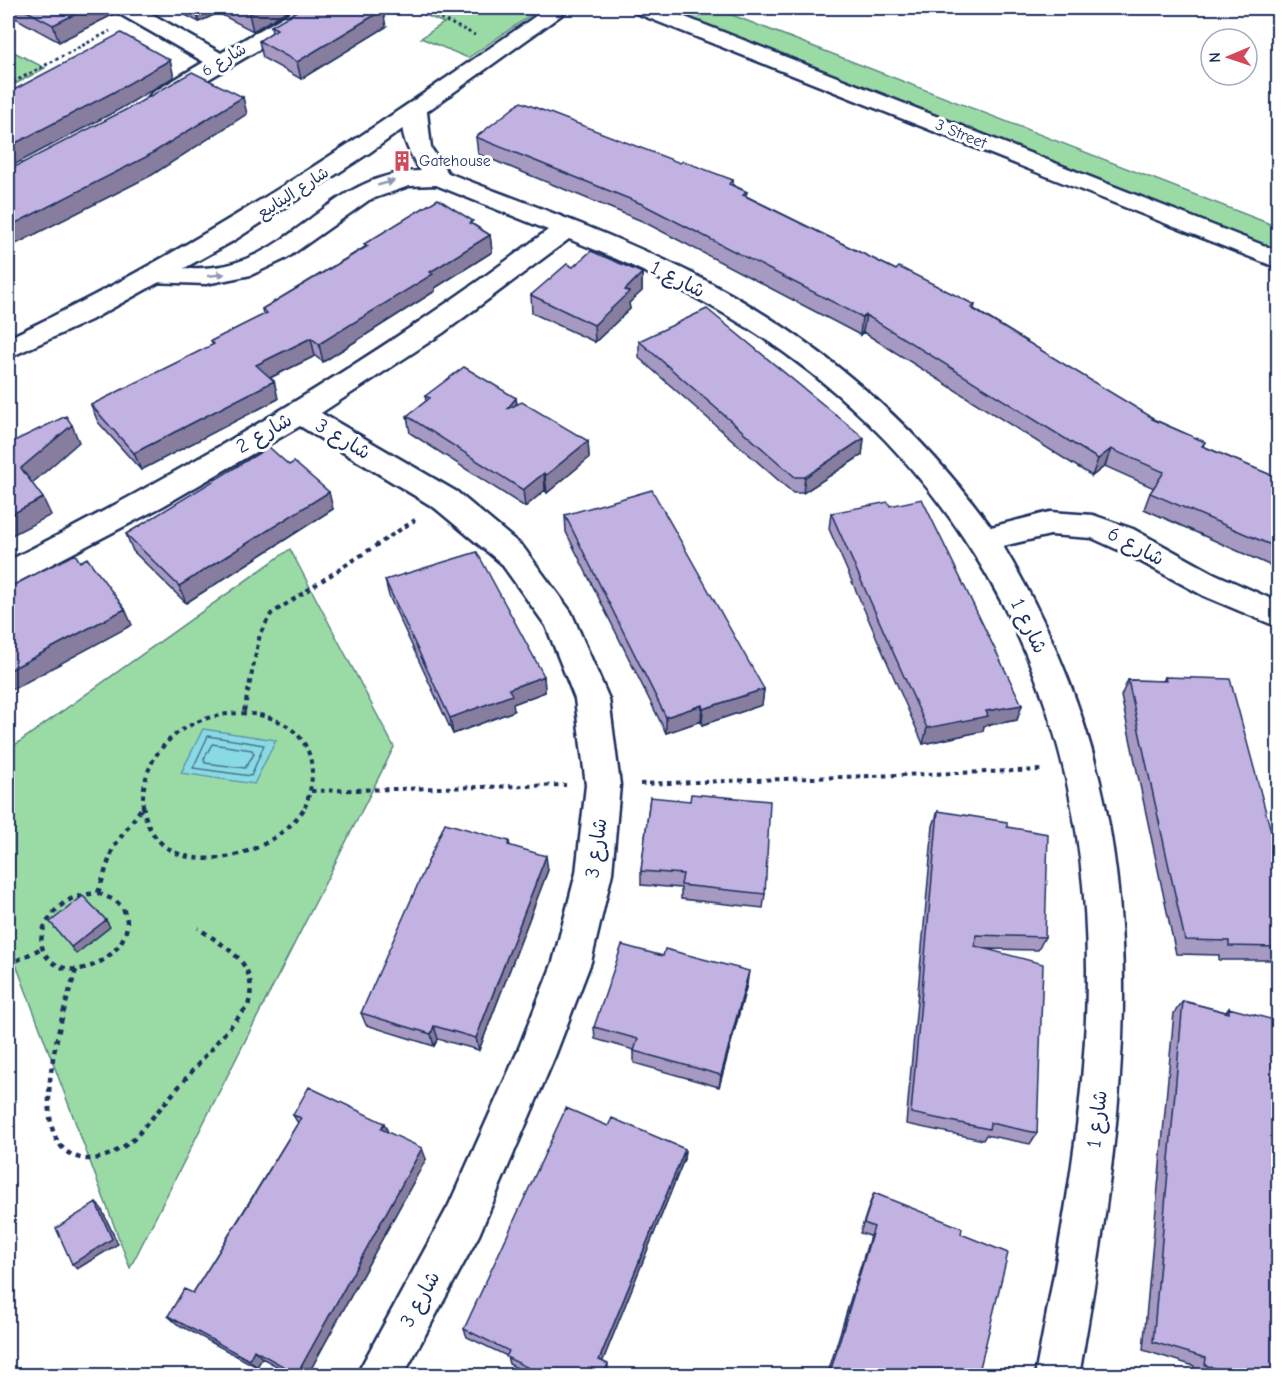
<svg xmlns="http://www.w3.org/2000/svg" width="1286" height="1383" font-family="'Comic Neue','Playpen Sans Arabic',sans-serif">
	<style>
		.green { fill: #9adba5; stroke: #5a8582; stroke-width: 1.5 }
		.water { fill: #8adae3; stroke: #5e96ae; stroke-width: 1.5 }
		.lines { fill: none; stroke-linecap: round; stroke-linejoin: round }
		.shore { stroke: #477393; stroke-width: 1.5 }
		.street-casing { stroke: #1b2f5e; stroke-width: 5 }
		.secondary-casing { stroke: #1b2f5e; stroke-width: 5 }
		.path-far2 { stroke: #1b2f5e; stroke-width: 3; stroke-dasharray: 3 3; stroke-linecap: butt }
		.path-far1 { stroke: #1b2f5e; stroke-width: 4; stroke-dasharray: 4.5 4.5; stroke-linecap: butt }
		.path { stroke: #1b2f5e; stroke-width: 4.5; stroke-dasharray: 5 5; stroke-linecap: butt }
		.street { fill: #fff; fill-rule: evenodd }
		.secondary { fill: #fff; fill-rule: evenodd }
		.wall { fill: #a699c2; stroke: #1b2f5e; stroke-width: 1.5 }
		.shaded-wall { fill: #877d9e; stroke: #1b2f5e; stroke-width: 1.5 }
		.building { fill: #c1b2e2; stroke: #1b2f5e; stroke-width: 1.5 }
		.oneway { fill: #8d97ae }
		.labels { text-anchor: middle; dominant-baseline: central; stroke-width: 6; stroke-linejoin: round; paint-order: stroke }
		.far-street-label { font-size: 16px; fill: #1b2f5e; stroke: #fff }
		.far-poi-label { font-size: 16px; fill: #1b2f5e; stroke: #fff; text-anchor: start }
		.street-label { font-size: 20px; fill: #1b2f5e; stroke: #fff }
	</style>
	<rect width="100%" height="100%" fill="#fff"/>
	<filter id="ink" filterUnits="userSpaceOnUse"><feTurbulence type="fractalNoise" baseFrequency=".0167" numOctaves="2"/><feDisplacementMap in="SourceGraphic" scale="12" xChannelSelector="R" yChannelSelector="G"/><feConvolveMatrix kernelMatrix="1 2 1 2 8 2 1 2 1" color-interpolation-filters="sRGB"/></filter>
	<g filter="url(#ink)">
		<path class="green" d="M409 8H541L468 58 421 38 444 23Z
			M644 8H714L1278 227V260Z
			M8 49 45 68 8 88Z
			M290 549 394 747 130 1268 8 943V750Z"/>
		<path class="water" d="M203 729 276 740 254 784 181 773Z"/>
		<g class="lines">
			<path class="shore" d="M208 736 264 745 251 776 193 768Z
				M212 744 252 750 254 754 245 768 205 763 204 759Z"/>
			<g class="street-casing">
				<path id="street" d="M116 8H141L221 53 298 8H324L321 13 168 103H152L148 98 152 93 204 62 118 13Z
					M415 105 423 107 427 112 431 148 448 173C543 210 643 244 732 295 834 354 922 432 991 527L1050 512 1093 515 1133 529 1213 573 1278 602V627L1204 596 1125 553 1092 538 1050 535 1003 546C1168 823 1131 1075 1079 1376H1035C1060 1243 1087 1109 1087 974 1088 706 975 473 748 328 691 292 631 264 569 239L443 333 321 413 457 492 523 547 571 612 609 699 620 785 612 873 591 962 555 1056 479 1235 403 1376H356L449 1205 517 1053 553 962 576 873 586 785 575 699 546 626 501 563 435 508 300 426 163 506 8 587V561C197 465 378 358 548 230L436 185 409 186 369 200 287 258 251 275 206 284 149 282 145 276 149 270 158 268C182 268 208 270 231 264 302 245 336 173 421 171 410 155 394 126 407 107Z"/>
			</g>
			<g class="secondary-casing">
				<path id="secondary" d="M547 8H571L369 153 233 241 91 320 8 358V338C200 248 374 130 547 8Z
					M633 8H662L1278 251V268L636 13Z"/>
			</g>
			<path class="path-far2" d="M419 8 475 35
				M8 85 110 31"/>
			<path class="path-far1" d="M244 711 260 634 271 614 415 520
				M640 784 1043 770
				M311 791 566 785
				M143 807C137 683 353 681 305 807"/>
			<path class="path" d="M143 805C154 890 275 862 306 805
				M98 893C104 896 114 899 118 903 152 936 81 994 48 958 30 938 52 908 71 899 80 895 89 894 98 893Z
				M98 893 113 848 141 809
				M8 965 42 948
				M76 970C64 1009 24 1131 72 1155 94 1166 116 1153 134 1139L248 1006C260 963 229 950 198 928"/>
			<use href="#street" class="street"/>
			<use href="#secondary" class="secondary"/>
		</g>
		<path class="wall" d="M8 8H116V13L59 42 8 14Z
			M171 8H287V11L253 31 218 13 199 22Z
			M271 26 386 27 301 79 263 58 259 41 272 32Z
			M476 137 680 163 733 180V185L747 192 746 196 896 270 975 305 974 309 1153 419 1205 442 1203 446 1278 478V569L1144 509 1150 493 1154 488 1105 466 1092 476 863 332 860 335 642 221 478 154Z
			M474 225 490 235 492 252 435 288V291L323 362 315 356 270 378 274 381 278 399 141 470 98 422 91 405 213 345 211 341 263 315 262 309 365 247 364 244Z
			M573 267 642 273V291L629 303 630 309 595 342 532 313 531 295Z
			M639 341 864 438 862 455 803 493H793L639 358Z
			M425 396 516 398 517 404 588 441 589 458 547 493 545 490 525 507 410 433 407 416 426 401Z
			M289 465 333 509 186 603 133 551 126 534Z
			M831 513 1022 705 1017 720 984 726 983 731 923 744 829 529Z
			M565 515 764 689 762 705 702 725 701 721 666 733 566 532Z
			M385 580 544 676 545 692 513 704 514 711 453 734 389 596Z
			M1165 677 1278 857V960H1219V955L1176 954 1121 696 1128 680 1163 681Z
			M650 797 765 894 763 908 681 899V888L641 885V871Z
			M938 811 1007 827 1045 937 1038 950 988 949 1037 1133 1030 1144 986 1135 983 1140 906 1124 933 826Z
			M509 841 510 846 548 870 479 1050 438 1039 434 1046 366 1025 361 1013Z
			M747 984 719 1087 634 1063V1050L595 1039 594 1027Z
			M1183 1001 1226 1012 1229 1008 1278 1376H1204L1193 1372 1194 1366 1143 1350 1174 1013Z
			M293 1115 388 1132 426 1159 307 1376H295L262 1358 257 1367 177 1324 168 1316 193 1293 298 1123Z
			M608 1126 685 1149 684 1159 602 1362 608 1372 607 1376H532L509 1364 507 1356 467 1337 464 1329Z
			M874 1193 961 1234 978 1376H827L870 1236 860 1233 870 1203Z"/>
		<path class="shaded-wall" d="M88 8H116V13L59 42 53 25Z
			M195 8H217L218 13 199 22Z
			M261 8H287V11L253 31 249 14Z
			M383 10 386 27 301 79 297 62Z
			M170 60 174 77 120 109 8 168V147Z
			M243 97 247 114 152 175 8 248V227Z
			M490 235 492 252 435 288V291L323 362 319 344 430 272Z
			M642 273V291L629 303 630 309 595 342 594 325 625 290Z
			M866 315 863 332 860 335 862 317Z
			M311 338 315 356 261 382 256 365Z
			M274 381 278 399 141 470 134 453Z
			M516 398 518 415 507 409Z
			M72 425 79 442 30 485 21 468Z
			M864 438 862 455 803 493 805 477Z
			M588 441 589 458 547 493 545 476Z
			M1111 449 1105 466 1092 476 1098 459Z
			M544 473 545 490 525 507 523 490Z
			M329 492 333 509 186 603 179 586Z
			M43 498 51 515 8 537V516Z
			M125 609 132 625 8 692V671Z
			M544 676 545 692 513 704 514 711 453 734 450 718 509 689Z
			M764 689 762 705 702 725 703 709Z
			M702 705 701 721 666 733V717Z
			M1022 705 1017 720 984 726 983 731 923 744 927 728 986 711Z
			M546 856 548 870 479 1050 476 1038Z
			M106 920 110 927 76 954 71 947Z
			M749 971 747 984 719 1087 721 1075Z
			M434 1026 438 1039 434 1046 431 1034Z
			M384 1123 389 1134 381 1129Z
			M422 1148 426 1159 307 1376H299L297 1374Z
			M685 1149 684 1159 600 1368 599 1360Z
			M96 1203 101 1208 118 1244 77 1269 72 1264Z
			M254 1350 262 1358 257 1367 249 1360Z
			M608 1364V1372L607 1376H603Z"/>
		<path class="building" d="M21 8H88L53 25Z
			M236 8H261L249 14Z
			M302 8H377L383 10 297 62 259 41 277 29 271 26Z
			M121 33 170 60 114 92 8 147V93Z
			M192 72 243 97 146 157 8 227V169H11L133 106Z
			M521 102 680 163 683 161 733 180 729 184 747 192 743 195 896 270 899 267 975 305 971 308 1153 418 1152 419 1205 442 1202 446 1278 478V548L1150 493 1164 472 1111 449 1098 459 866 315 862 317 642 204 476 137Z
			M438 199 473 221 470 223 490 235 430 272 433 274 319 344 311 338 256 365 274 381 134 453 91 405 214 344 211 341 267 313 262 309 368 246 364 244Z
			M591 251 642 273 625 290 629 292 594 325 531 295 567 264 573 267Z
			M707 309 864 438 805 477H795L639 341Z
			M464 367 516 398 507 409 522 402 588 441 545 476 544 473 523 490 407 416 430 398 425 396Z
			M66 416 72 425 21 468 43 498 8 516V444Z
			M269 447 289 465 294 462 329 492 179 586 126 534Z
			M652 490 764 689 703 709 702 705 666 717 565 515Z
			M922 499 1022 705 986 711 988 716 927 728 831 513 888 502 890 506Z
			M477 552 544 676 509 689 512 695 450 718 385 580Z
			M75 554 80 562 87 558 125 609 8 671V588Z
			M1165 677 1230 679 1278 857V947L1229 946V941L1185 940 1128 680 1166 681Z
			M691 794 770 801 765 894 681 885 683 874 641 871 650 797 690 801Z
			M938 811 1007 822V827L1048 834 1045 937 976 935 975 946 1043 964 1037 1133 990 1123 989 1129 911 1113Z
			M445 823 509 841 508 845 546 856 476 1038 434 1026 431 1034 361 1013Z
			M83 896 106 920 71 947 50 922Z
			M622 945 663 956 665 949 749 971 721 1075 634 1051 638 1039 594 1027Z
			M1183 1001 1229 1013V1008L1278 1021V1376H1239L1205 1365 1206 1358 1153 1342Z
			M309 1087 384 1123 381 1129 422 1148 297 1374 254 1350 249 1360 168 1316 184 1289 193 1293 251 1200 301 1118 293 1115Z
			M566 1108 608 1126 612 1118 685 1149 599 1360 608 1364 603 1376H545L506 1357 509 1351 464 1329Z
			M874 1193 962 1228 961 1234 1008 1253 978 1376H829L874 1227 864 1223Z
			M96 1203 112 1239 72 1264 56 1228Z"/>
		<defs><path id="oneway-solid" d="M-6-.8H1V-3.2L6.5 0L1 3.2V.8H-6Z" transform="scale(1.5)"/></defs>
		<g class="oneway">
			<use href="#oneway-solid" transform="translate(386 183) rotate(-16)"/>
			<use href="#oneway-solid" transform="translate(216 275) rotate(-6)"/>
		</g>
	</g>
	<defs>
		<g id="building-bare" transform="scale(1.62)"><path d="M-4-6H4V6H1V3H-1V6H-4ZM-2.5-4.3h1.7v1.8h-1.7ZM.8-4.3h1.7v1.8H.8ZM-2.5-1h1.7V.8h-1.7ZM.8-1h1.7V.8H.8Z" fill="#d1495b" stroke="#fff" stroke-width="2.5" paint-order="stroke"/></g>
	</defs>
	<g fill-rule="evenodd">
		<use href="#building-bare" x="402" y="161"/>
	</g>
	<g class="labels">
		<g class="far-street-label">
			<text transform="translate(224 60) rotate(-31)">شارع 6</text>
			<text transform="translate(961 134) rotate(22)">3 Street</text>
			<text transform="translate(293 193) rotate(-33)">شارع الينابيع</text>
		</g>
		<g class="far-poi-label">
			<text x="419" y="161">Gatehouse</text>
		</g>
		<g class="street-label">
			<text transform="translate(678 279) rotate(27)">شارع 1</text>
			<text transform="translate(264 433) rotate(-30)">شارع 2</text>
			<text transform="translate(343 439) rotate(31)">شارع 3</text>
			<text transform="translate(1136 546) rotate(28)">شارع 6</text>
			<text transform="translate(1029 626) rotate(64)">شارع 1</text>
			<text transform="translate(596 848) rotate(-82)">شارع 3</text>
			<text transform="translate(1097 1119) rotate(-83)">شارع 1</text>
			<text transform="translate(420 1299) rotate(-61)">شارع 3</text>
		</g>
	</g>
	<rect width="1286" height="1383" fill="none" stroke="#fff" stroke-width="30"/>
	<rect x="15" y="15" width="1256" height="1353" fill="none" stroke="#1b2f5e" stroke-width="2" filter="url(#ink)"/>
	<g transform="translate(1229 57) rotate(268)"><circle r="28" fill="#ffffff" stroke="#a4acbf" stroke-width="1.5"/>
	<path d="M0-4.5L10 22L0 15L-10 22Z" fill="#d1495b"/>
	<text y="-9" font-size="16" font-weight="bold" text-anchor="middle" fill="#1b2f5e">N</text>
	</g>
</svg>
